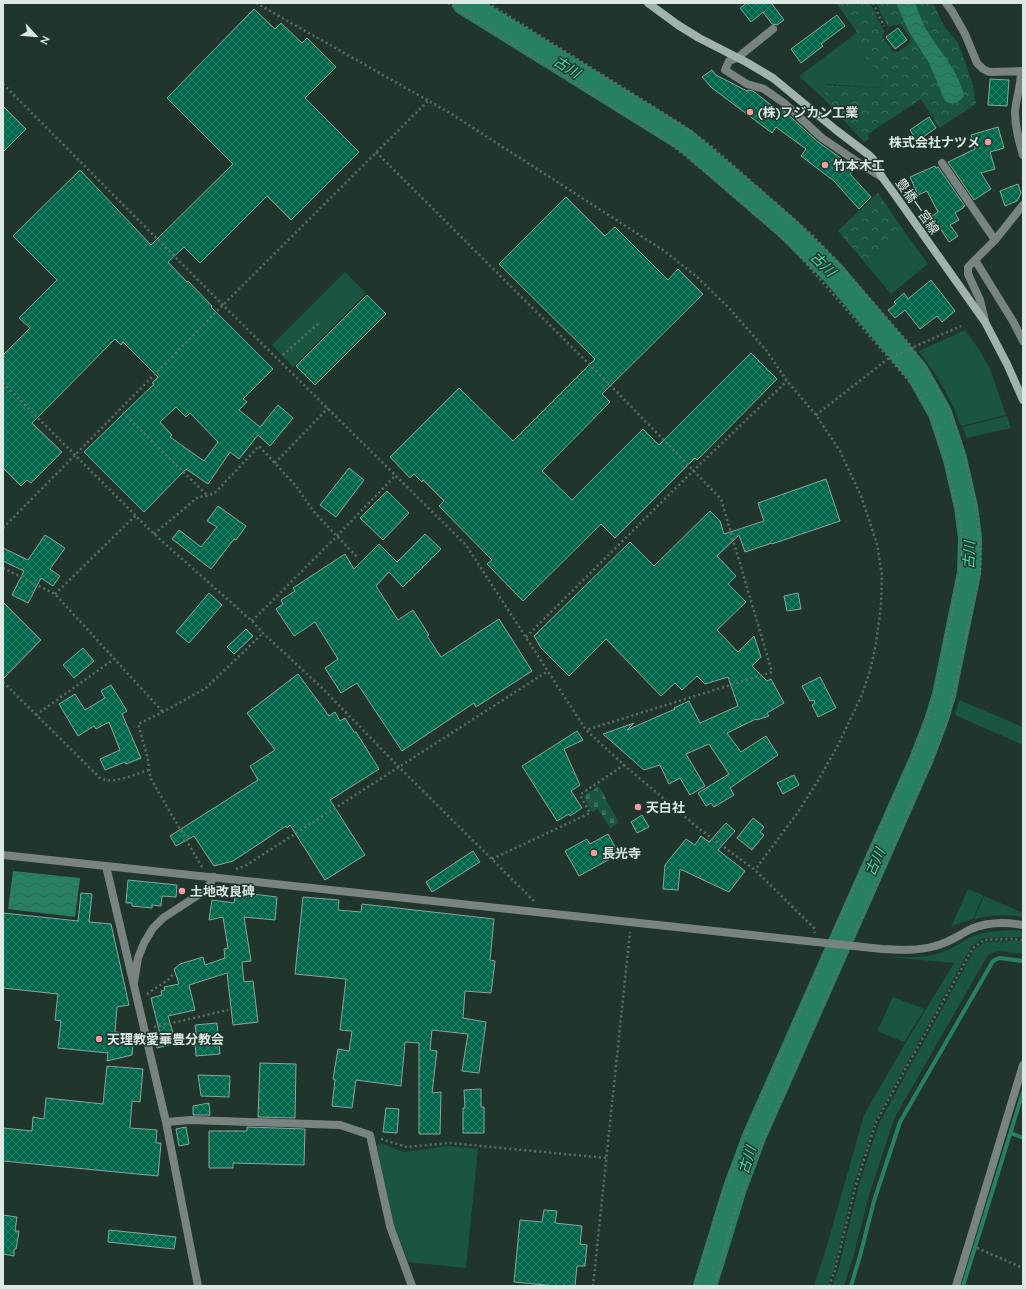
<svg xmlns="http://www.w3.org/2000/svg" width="1026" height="1289" font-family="Quicksand,'Noto Sans JP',sans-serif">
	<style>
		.green { fill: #1a5541 }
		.forest { fill: url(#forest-crowns) }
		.cemetery { fill: url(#cemetery-stones) }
		.water { fill: url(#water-waves) }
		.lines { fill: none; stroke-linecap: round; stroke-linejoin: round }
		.stream { stroke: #288062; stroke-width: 4 }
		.river { stroke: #288062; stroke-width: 24 }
		.building { fill: url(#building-cross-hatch); stroke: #8ca59a; fill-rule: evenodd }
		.path { stroke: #5d7068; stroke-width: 2.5; stroke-dasharray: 2 3; stroke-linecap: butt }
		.lane { stroke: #79837f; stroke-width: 8 }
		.street { stroke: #79837f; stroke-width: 8 }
		.secondary { stroke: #a1b3ab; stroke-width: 8 }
		.poi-dot { fill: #f49b9f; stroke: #20362d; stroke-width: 1.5 }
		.labels { text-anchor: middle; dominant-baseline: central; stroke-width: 3; stroke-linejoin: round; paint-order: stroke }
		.poi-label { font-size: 13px; font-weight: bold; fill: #dce9e3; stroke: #20362d; text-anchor: start }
		.street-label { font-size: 13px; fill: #dce9e3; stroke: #20362d }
		.water-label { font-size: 14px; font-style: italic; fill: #41dfac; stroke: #20362d }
	</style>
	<defs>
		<pattern id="forest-crowns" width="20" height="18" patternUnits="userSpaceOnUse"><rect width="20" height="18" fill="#1a5541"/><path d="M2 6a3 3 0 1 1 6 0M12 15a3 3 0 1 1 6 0" fill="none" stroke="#3b6d5c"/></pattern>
		<pattern id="cemetery-stones" width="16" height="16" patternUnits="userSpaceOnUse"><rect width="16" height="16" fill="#1a5541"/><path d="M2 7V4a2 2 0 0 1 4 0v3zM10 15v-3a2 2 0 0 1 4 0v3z" fill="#3b6d5c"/></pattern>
		<pattern id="water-waves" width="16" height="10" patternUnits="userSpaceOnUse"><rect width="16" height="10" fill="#288062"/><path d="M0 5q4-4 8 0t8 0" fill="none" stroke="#346654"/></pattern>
		<pattern id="building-cross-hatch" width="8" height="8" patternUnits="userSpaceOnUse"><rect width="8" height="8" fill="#00684c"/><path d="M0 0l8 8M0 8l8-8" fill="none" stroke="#257e66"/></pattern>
	</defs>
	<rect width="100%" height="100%" fill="#20362d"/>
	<path class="green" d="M850 38 883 81 880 88 826 84 824 99 799 76Z
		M904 231 928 264 891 294 866 264Z
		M345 272 366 293 293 367 272 345Z
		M965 330 980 351 990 369 1006 415 961 426C951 398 937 375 919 351Z
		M1007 416 1011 428 966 438 963 427Z
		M959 700 1023 727V745L955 715Z
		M968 889 983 895 973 919 960 923 951 927Z
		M984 896 1023 913V917C1006 914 990 915 974 919Z
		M1012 930 1023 931V937L983 938 971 947 875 1121 853 1187 834 1269 827 1286H814L826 1249 864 1115 905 1044 954 963 890 957C905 957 922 958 936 954 948 951 958 944 969 938 983 931 997 931 1012 930Z
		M1008 941H1023V954L998 951 988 955 894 1119 868 1199 854 1254 844 1286H832L838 1270 858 1188 879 1123 975 949 985 942Z
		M893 997 925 1009 904 1042 877 1031Z
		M380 1143 404 1152 449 1146 478 1149 466 1268 408 1262 392 1219 377 1146Z"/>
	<path class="forest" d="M836 3H870L884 31 882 36 893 52H898L909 44 911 39 900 24 888 27 876 3H933L944 26 958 43 972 82 976 104 939 128 921 99 868 134 869 139 864 142 824 99 826 85 880 88 883 81 850 38 857 32Z
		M878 193 904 231 866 264 838 231Z"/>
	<path class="cemetery" d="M599 786 619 823 610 828 598 809 592 812 584 797 585 795Z"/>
	<path class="water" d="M896 3H915C919 13 923 25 929 34 942 54 959 72 964 96 958 103 952 106 945 101L929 63 908 30Z
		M13 871 80 878 75 917 8 909Z"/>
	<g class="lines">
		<path class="stream" d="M1011 1133 1023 1138
			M851 1286 860 1256 874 1201 900 1122 993 961 999 958 1023 961
			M963 1286 1023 1092"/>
		<path class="river" d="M464 3 686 141 786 227 834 274 917 372 940 413 955 459 966 507 970 538 969 573 944 695 936 721 921 760 754 1137 735 1188 705 1286"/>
	</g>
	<path class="building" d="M747 3H774L772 4 784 20 777 25 772 24 763 12 751 22 740 8Z
		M254 9 275 29 281 23 302 43 307 38 336 67 305 98 359 152 291 220 267 196 200 263 184 247 168 262 187 282 188 281 212 306 211 307 273 369 243 399 247 402 239 410 260 427 278 405 293 418 270 446 258 435 239 459 230 452 208 484 186 469 144 512 84 452 154 384 152 383 158 377 123 342 121 345 115 339 32 423 62 452 31 483 27 480 21 486 3 468V355L30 328 19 318 57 280 13 236 80 170 151 245 233 164 167 98ZM176 407 186 417 190 413 218 442 204 461 170 437 172 435 160 422Z
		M837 15 845 26 821 44 823 46 801 63 791 49Z
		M898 28 907 40 895 49 886 37Z
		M712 70 716 75 747 91 748 90 753 91 779 111 781 108 818 142 855 168 850 174 871 197 859 209 834 181 801 156 806 149 776 127 772 133 712 88 702 77Z
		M990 79 1009 80 1007 106 988 105Z
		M3 106 26 129 3 152Z
		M929 117 936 128 917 141 910 130Z
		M998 127 1004 148 990 152 995 169 981 173 991 189 974 200 948 162 975 149 971 135Z
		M935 166 936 168 938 167 965 206 963 207V208L955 213 959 220 950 225 958 236 949 242 932 216 938 212 927 191 918 195 910 177Z
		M1018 184 1021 193 1017 201 1005 206 1000 191Z
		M566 197 605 236 615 227 668 280 678 269 703 294 602 394 610 402 542 471 572 500 643 429 659 445 751 353 777 379 697 460 695 458 615 538 601 524 523 601 487 564 492 560 439 506 444 501 423 480 422 482 414 474 410 478 390 457 459 388 513 441 595 359 499 264Z
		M931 280 955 311 942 322 937 316 920 329 905 310 895 318 888 310 896 304 894 302 904 293 908 299Z
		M367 295 386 314 315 385 296 366Z
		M349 468 364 480 336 517 320 505Z
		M826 479 840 521 772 544V543L745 552 739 535 717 556 736 576 728 584 746 602 717 630 738 652 754 636 761 657 752 666 767 681 771 679 784 703 767 713 769 716 757 720 756 719 727 733 741 752 766 736 778 755 730 788 734 795 714 807 711 803 706 806 698 793 729 774 709 744 686 754 705 786 690 795 680 778 669 784 660 765 644 770 603 734 634 723 627 730 675 709 674 708 689 701 700 723 738 706 728 677 705 684 697 676 682 690 675 683 661 696 606 639 569 676 541 648 534 636 630 542 654 566 710 511 720 521 724 534 764 521 758 503Z
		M387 491 409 513 383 540 360 518Z
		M218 506 246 526 236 540 234 539 211 569 172 539 179 530 201 547 217 527 207 521Z
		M425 534 441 549 403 587 389 572 376 586 398 620 413 610 429 635 427 636 441 657 499 619 532 671 476 707 474 703 402 751 357 683 341 693 325 668 338 659 315 622 294 636 276 609 283 604 281 600 295 591 293 588 345 554 354 569 379 544 397 562Z
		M45 535 65 548 50 569 60 576 53 586 41 578 28 603 12 595 24 571 3 561V548L28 560Z
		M209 593 222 605 189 643 176 632Z
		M798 593 801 609 787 611 784 596Z
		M3 602 41 640 3 679Z
		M246 629 253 636 234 654 227 647Z
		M83 648 94 661 74 678 63 665Z
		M298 674 329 716 335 712 340 721 345 718 354 732H356L379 769 330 800 365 855 325 880 290 825 287 828 286 826 233 861 214 866 194 836 176 846 170 836 258 780 250 766 275 750 247 713Z
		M820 677 836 708 818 717 812 705 815 703 814 700 810 701 802 686Z
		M111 685 127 711 122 714 141 758 126 764 125 762 105 770 100 759 120 750 109 722 96 729 94 726 78 736 59 704 75 694 85 710 105 698 101 691Z
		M577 731 583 740 564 749 580 785 571 791 582 808 570 816 569 814 557 821 522 766Z
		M794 775 799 785 783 794 777 783Z
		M642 815 649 827 637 833 631 822Z
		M753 818 764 827 760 832 764 835 752 850 737 838Z
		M726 823 735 831 718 850 745 871 729 892 680 869 678 890 663 889 665 865 686 839 695 845 701 836 709 842Z
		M608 834 619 854 579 876 565 851 587 839 590 844Z
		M473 851 480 862 432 892 426 882Z
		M128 880 177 885 176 897 162 896 161 906 152 905V908L132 906V903H126Z
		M236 892 277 897 275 920 244 917 251 961 242 962 244 982 253 981 258 1022 233 1025 227 973 189 985 195 1010 168 1016 176 1043 157 1048 154 1035 160 1034 151 998 162 995 161 991 165 990 164 987 179 984 174 969 180 964 203 957 205 965 225 958 224 949 228 948 223 917 209 920 212 900 234 903Z
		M81 893 92 894 89 922 111 924 129 1005 117 1007 115 1032 134 1034 132 1055 107 1061 108 1053 58 1048 61 1021 55 1020 58 994 3 988V913L78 921Z
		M303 897 339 900 338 910 361 912 362 904 494 919 490 960 495 961 491 993 465 991 463 1018 486 1022 479 1073 462 1071 468 1034 432 1030 430 1050 437 1051 432 1093 441 1092 440 1134H419V1043L405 1042 401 1086 356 1080 352 1108 332 1106 335 1080 333 1079 338 1049 349 1051 352 1031 340 1030 346 979 295 974Z
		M217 1023 220 1054 196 1056 195 1041H197L195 1025Z
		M260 1063 296 1064 295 1118 258 1117Z
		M107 1066 143 1069 140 1102 132 1101 130 1128 157 1130 156 1143H161L158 1176 3 1161V1128L32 1131 33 1117 44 1119 46 1098 103 1104Z
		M198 1075 230 1076 229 1097 201 1096Z
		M481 1089V1107H484V1133H463V1108H465L464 1090Z
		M209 1103 210 1115H193V1106Z
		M386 1108 399 1109 397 1133 383 1132Z
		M186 1127 189 1144 179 1146 176 1129Z
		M247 1127 305 1129 304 1165 233 1163V1168H209V1131H247Z
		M544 1210 557 1211 555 1223 582 1226 580 1244 587 1245 585 1266H577L575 1286H556L514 1282 520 1220 542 1222Z
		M3 1215 17 1217 15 1231H19L16 1249H14V1256L3 1254Z
		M109 1230 176 1237 174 1249 108 1242Z"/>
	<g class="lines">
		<path class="path" d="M256 3 450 113 663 250 697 277 729 308 766 350 787 381 816 415 840 451 861 496 877 544 882 575 881 605 876 644 870 671 861 697 837 747 819 779 798 812 755 870
			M448 3 666 140 715 180 790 245 915 388 935 421 947 464 962 535V550L959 576 936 690 927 719 913 757 832 935
			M488 3 681 124 711 146 812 235 836 260 912 347 933 380 949 410 961 442 972 486 978 517 981 548 980 574 949 715 936 750 854 936
			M873 3 884 26
			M3 84 223 305 466 545 586 730 624 765 697 827 755 870 814 928 815 933
			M376 152 615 390 721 499 772 672 586 730
			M283 355 320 322
			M3 383 154 534 252 621 263 633 323 689 399 767 534 901
			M119 409 208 496
			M816 415 889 358 961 326
			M275 463 328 408
			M3 528 223 305 428 101
			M154 534 198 497 208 496 216 492 259 446 296 486 314 512 357 557
			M3 568 55 594 163 712
			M55 594 136 515
			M252 621 337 536 396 475
			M526 637 693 471 787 381
			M3 682 100 778C113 785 135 774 149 770
			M36 715 114 659
			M492 859 590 813 581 797V794L624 765
			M202 867 151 779 149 770 148 759 138 724 163 712 206 688 263 633
			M236 869 245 866 548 671
			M147 994 169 979 174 973
			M154 1027 228 1010
			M381 1139 407 1147 450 1143 606 1158
			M977 1248 1023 1268
			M593 1286 630 932
			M695 1286 721 1198 747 1133 825 952
			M714 1286 736 1208 757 1154 845 955
			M829 1286 835 1270 855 1188 876 1122 973 948 984 940 1009 939 1023 940"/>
		<path class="lane" d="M942 163 995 240"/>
		<path class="street" d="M946 3 952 11 965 34 977 63 983 69 989 72 1023 71
			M773 29 737 58 729 61 725 70 747 84 764 89 784 103 822 138 862 165 882 177
			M1021 72C1021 86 1016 98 1015 112 1015 127 1019 141 1023 155
			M975 260 1014 323 1023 341
			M985 321 980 300 968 274V267L995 240 1023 205
			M3 855 882 949C899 950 918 951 935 946 948 943 959 935 971 929 987 922 1006 922 1023 925
			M106 866 166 1122 198 1286
			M134 982 138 958 144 943 153 928 163 918 206 890 214 877
			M166 1122 191 1120 340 1125 370 1135 390 1226 412 1286
			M956 1286 1023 1065"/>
		<path class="secondary" d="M648 3 678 25 699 38 746 62 773 78 836 130 869 155 873 159 882 177 893 192 985 322 1007 364 1023 400"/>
	</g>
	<g class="poi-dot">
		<circle cx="750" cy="112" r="4"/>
		<circle cx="988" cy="142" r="4"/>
		<circle cx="825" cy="165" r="4"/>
		<circle cx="638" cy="807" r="4"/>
		<circle cx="594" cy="853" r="4"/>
		<circle cx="182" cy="891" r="4"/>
		<circle cx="99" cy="1039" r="4"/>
	</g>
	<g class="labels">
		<g class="poi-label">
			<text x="758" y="112">(株)フジカン工業</text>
			<text x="980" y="142" text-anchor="end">株式会社ナツメ</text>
			<text x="833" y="165">竹本木工</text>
			<text x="646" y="807">天白社</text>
			<text x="602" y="853">長光寺</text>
			<text x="190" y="891">土地改良碑</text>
			<text x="107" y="1039">天理教愛華豊分教会</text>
		</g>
		<g class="street-label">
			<text transform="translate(918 206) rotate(55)">豊橋一宮線</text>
		</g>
		<g class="water-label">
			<text transform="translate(567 67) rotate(32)">古川</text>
			<text transform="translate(823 264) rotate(45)">古川</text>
			<text transform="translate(969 555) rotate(-88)">古川</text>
			<text transform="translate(875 862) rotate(-66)">古川</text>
			<text transform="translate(747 1160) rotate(-72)">古川</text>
		</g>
	</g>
	<rect width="1026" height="1289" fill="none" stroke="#dce9e3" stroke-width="8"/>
	<g transform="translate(36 36) rotate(116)" stroke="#20362d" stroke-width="3" paint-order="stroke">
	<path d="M0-3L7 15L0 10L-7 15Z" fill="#dce9e3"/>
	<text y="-6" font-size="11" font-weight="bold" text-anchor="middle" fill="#dce9e3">N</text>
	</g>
</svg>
